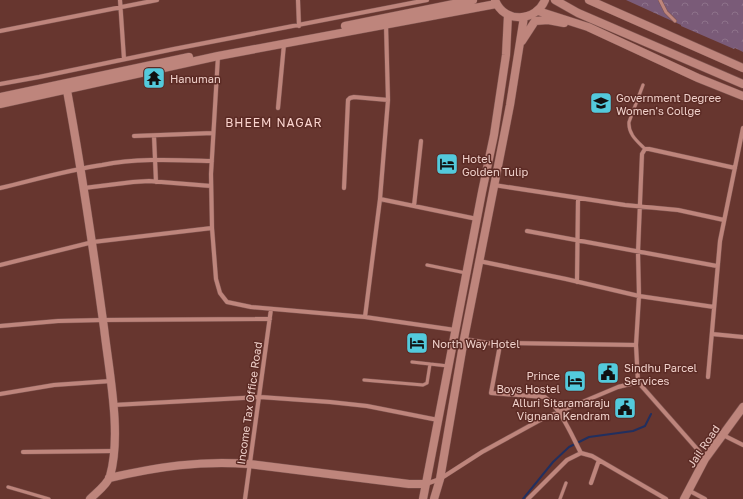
<svg xmlns="http://www.w3.org/2000/svg" width="743" height="499" font-family="'Golos Text',sans-serif">
	<style>
		.forest { fill: url(#forest-crowns) }
		.lines { fill: none; stroke-linecap: round; stroke-linejoin: round }
		.stream { stroke: #212f5f; stroke-width: 2 }
		.lane-casing { stroke: #7f5550; stroke-width: 4 }
		.street-casing { stroke: #7f5550; stroke-width: 5 }
		.secondary-casing { stroke: #7f5550; stroke-width: 9 }
		.lane { stroke: #be857c; stroke-width: 3 }
		.street { stroke: #be857c; stroke-width: 4 }
		.secondary { stroke: #be857c; stroke-width: 8 }
		.labels { text-anchor: middle; dominant-baseline: central; stroke-width: 3; stroke-linejoin: round; paint-order: stroke }
		.poi-label { font-size: 11px; fill: #efd0ca; stroke: #5c2b25; text-anchor: start }
		.street-label { font-size: 11px; fill: #efd0ca; stroke: #5c2b25 }
		.neighbourhood-label { font-size: 12px; letter-spacing: 1px; fill: #f9d3cd; stroke: #5c2b25 }
	</style>
	<defs>
		<pattern id="forest-crowns" width="20" height="18" patternUnits="userSpaceOnUse"><rect width="20" height="18" fill="#7a5b78"/><path d="M2 6a3 3 0 1 1 6 0M12 15a3 3 0 1 1 6 0" fill="none" stroke="#8d728a"/></pattern>
	</defs>
	<rect width="100%" height="100%" fill="#67362f"/>
	<path class="forest" d="M626 0H743V52L735 48 734 49 681 26V25Z"/>
	<g class="lines">
		<path class="stream" d="M523 499 553 462 569 447 589 437 633 431 645 426 651 414"/>
		<g class="lane-casing">
			<path id="lane" d="M660 0 666 12 675 21
				M643 85 629 122C628 134 637 141 645 149
				M427 265 466 273
				M412 362 448 366
				M364 380 423 385 427 383 430 364
				M8 487 49 499
				M560 499 566 483"/>
		</g>
		<g class="street-casing">
			<path id="street" d="M120 0 124 59
				M298 0 299 26
				M0 31 157 0
				M0 84 39 77 174 49 427 0
				M278 108 284 44
				M134 136 213 133
				M154 136 156 182
				M494 185 625 205 678 210 724 220
				M0 188C34 180 68 170 102 165 138 158 175 160 212 161
				M84 188 133 182 149 181 211 186
				M344 188 348 100 350 98 354 97 388 100
				M380 199 388 100 386 24
				M414 206 421 141
				M212 228 216 279 220 293 227 302 251 307 365 317 455 330
				M527 231 717 266
				M479 261 566 279 639 296 636 345 638 382
				M0 265 93 242 212 228 211 174 218 56
				M577 282 578 198
				M714 307 639 296 638 252 642 154 645 149H649L735 168
				M365 317 380 199 477 219
				M0 326 58 321 103 320 270 319
				M712 334 743 337
				M464 339 500 345
				M708 377 720 241 743 128
				M0 394 54 385 111 381
				M114 405 260 397 330 402 367 406 438 420
				M723 435 743 445
				M23 452 115 451
				M581 453C572 436 561 409 545 397L491 393 500 345 504 343 636 345
				M591 483 599 460
				M426 484 440 479 482 452 542 419 618 387 638 382 705 458
				M688 490 705 499
				M245 499 271 309
				M528 499 567 460 581 453 592 456 666 499"/>
		</g>
		<g class="secondary-casing">
			<path id="secondary" d="M495 0C504 24 536 22 545 0
				M555 0 578 13 743 84
				M589 0 743 68
				M538 11 588 27 698 78 743 96
				M345 26 473 0
				M522 41 535 21 548 20 564 23
				M66 85C81 166 93 247 104 328 109 372 122 434 110 476 108 484 96 493 90 499
				M0 97 189 57
				M0 104 218 56 496 4
				M109 478C157 467 201 460 249 464L409 484H426
				M423 499 482 192 494 135 506 55 508 15
				M434 499 440 479 464 339 510 105 524 17
				M684 499 705 459 743 407"/>
		</g>
		<use href="#lane" class="lane"/>
		<use href="#street" class="street"/>
		<use href="#secondary" class="secondary"/>
	</g>
	<defs>
		<g id="temple-square" transform="scale(1.15)"><rect x="-9" y="-9" width="18" height="18" rx="4" fill="#53cadc" stroke="#5c2b25"/><path d="M0-6L5-2H3V0L6.5 2.5H4V6H1.5V3h-3V6H-4V2.5H-6.5L-3 0V-2H-5Z" fill="#111"/></g>
		<g id="university-square" transform="scale(1.15)"><rect x="-9" y="-9" width="18" height="18" rx="4" fill="#53cadc" stroke="#5c2b25"/><path d="M0-5L7-2L0 1L-7-2ZM-4 1L0 2.5L4 1V4Q0 6-4 4Z" fill="#111"/></g>
		<g id="hotel-square" transform="scale(1.15)"><rect x="-9" y="-9" width="18" height="18" rx="4" fill="#53cadc" stroke="#5c2b25"/><path d="M-6-4.5h1.5V1H6V5H4.5V3h-9V5H-6ZM-4 0a1.8 1.8 0 1 1 3.6 0ZM.5 0V-2.5h3Q6-2.5 6 0Z" fill="#111"/></g>
		<g id="civic-square" transform="scale(1.15)"><rect x="-9" y="-9" width="18" height="18" rx="4" fill="#53cadc" stroke="#5c2b25"/><path d="M-.6-6.5H3V-4.5H.6V-3L4-1V1h2V6H-6V1h2V-1L-.6-3ZM-1.2 2.5V6h2.4V2.5Z" fill="#111"/></g>
	</defs>
	<g fill-rule="evenodd">
		<use href="#temple-square" x="154" y="78"/>
		<use href="#university-square" x="601" y="103"/>
		<use href="#hotel-square" x="447" y="164"/>
		<use href="#hotel-square" x="417" y="343"/>
		<use href="#civic-square" x="608" y="373"/>
		<use href="#hotel-square" x="575" y="381"/>
		<use href="#civic-square" x="625" y="408"/>
	</g>
	<g class="labels">
		<g class="poi-label">
			<text x="170" y="78">Hanuman</text>
			<text x="616" y="97">Government Degree<tspan x="616" dy="13">Women's Collge</tspan></text>
			<text x="462" y="158">Hotel<tspan x="462" dy="13">Golden Tulip</tspan></text>
			<text x="432" y="343">North Way Hotel</text>
			<text x="624" y="367">Sindhu Parcel<tspan x="624" dy="13">Services</tspan></text>
			<text x="560" y="375" text-anchor="end">Prince<tspan x="560" dy="13">Boys Hostel</tspan></text>
			<text x="610" y="402" text-anchor="end">Alluri Sitaramaraju<tspan x="610" dy="13">Vignana Kendram</tspan></text>
		</g>
		<g class="street-label">
			<text transform="translate(249 403) rotate(-82)">Income Tax Office Road</text>
			<text transform="translate(703 446) rotate(-56)">Jail Road</text>
		</g>
		<g class="neighbourhood-label">
			<text x="274" y="122">BHEEM NAGAR</text>
		</g>
	</g>
</svg>
